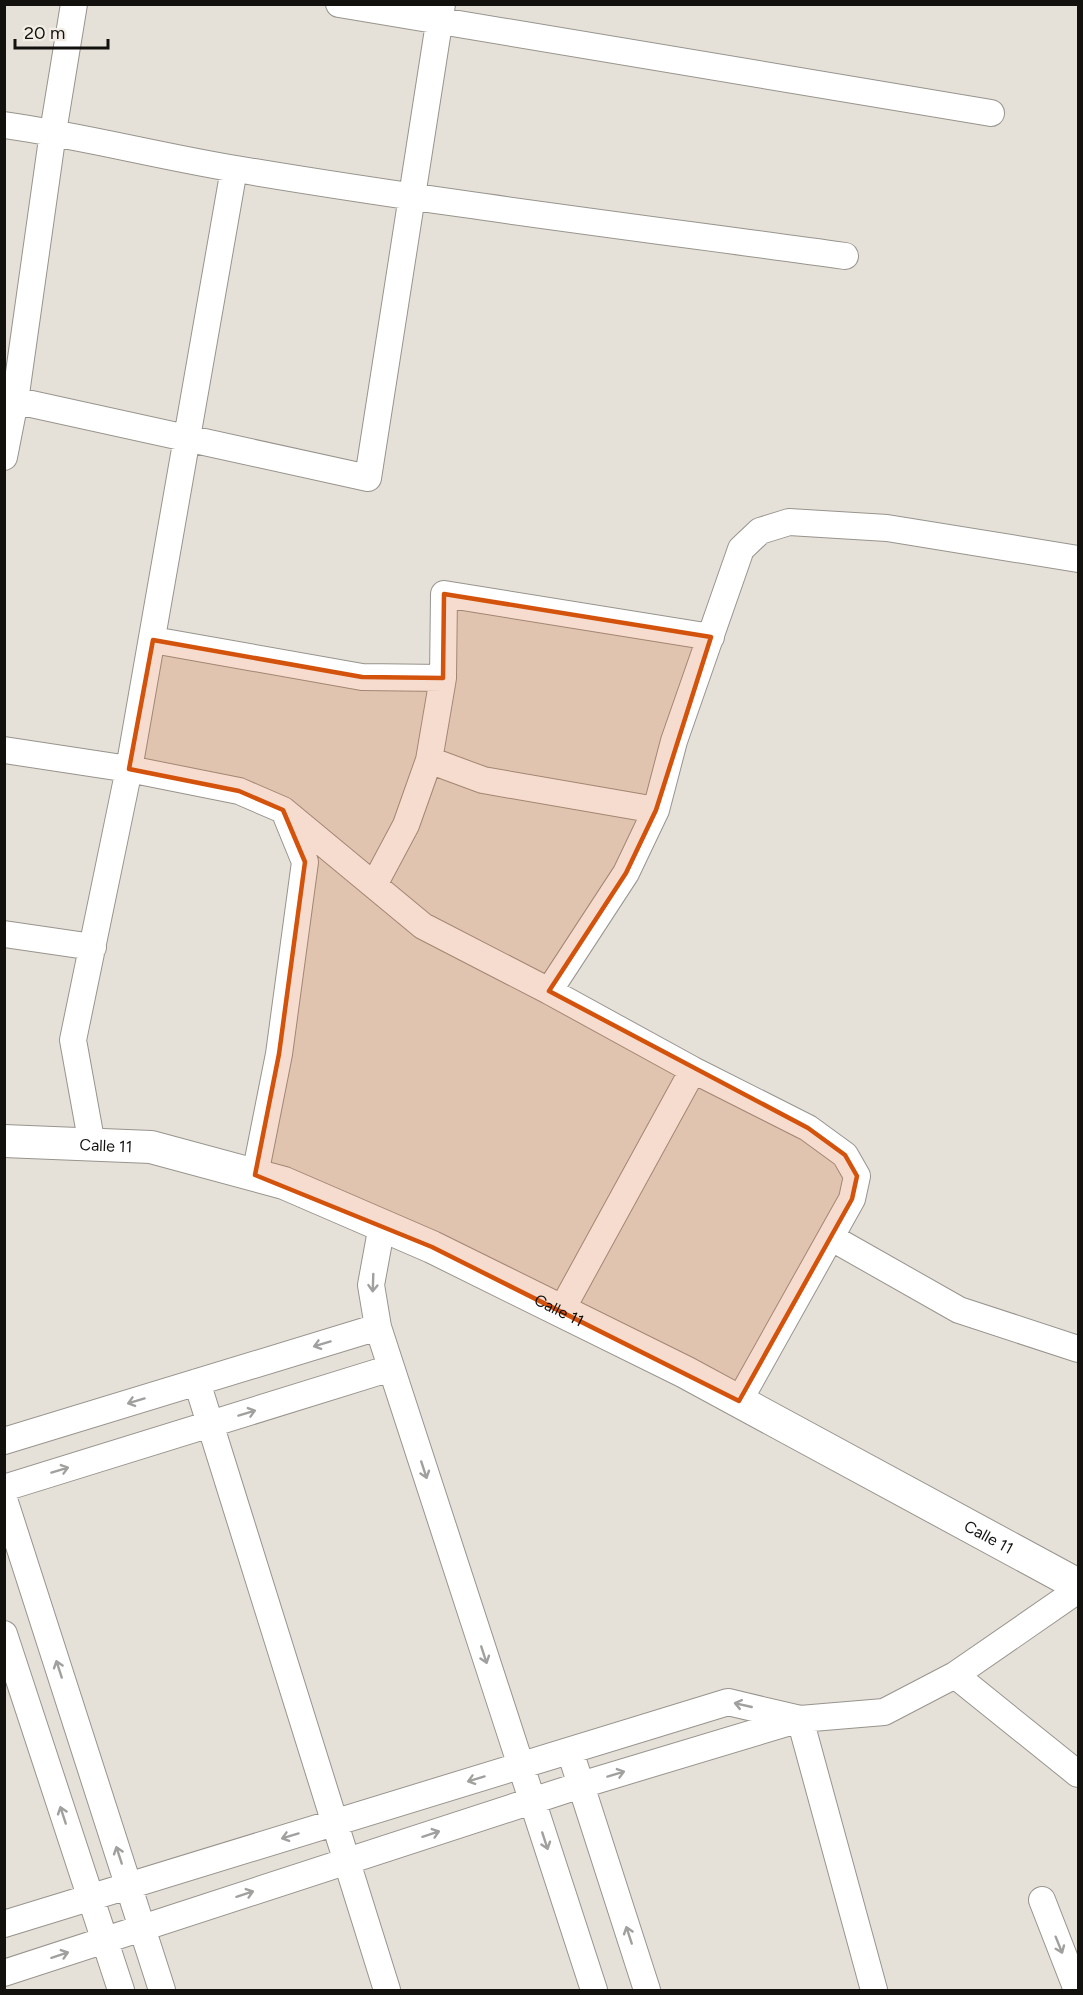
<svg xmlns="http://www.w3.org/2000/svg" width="1083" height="1995" font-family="Figtree,sans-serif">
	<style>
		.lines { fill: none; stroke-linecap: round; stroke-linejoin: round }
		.minor-casing { stroke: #98948d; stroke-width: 28 }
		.tertiary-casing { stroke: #98948d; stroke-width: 34 }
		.minor { stroke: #fff; stroke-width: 26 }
		.tertiary { stroke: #fff; stroke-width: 32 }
		.oneway { stroke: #a0a09f }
		.marked { fill: #d3520c; fill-opacity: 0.2; stroke: #d3520c; stroke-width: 4.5; stroke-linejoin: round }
		.labels { text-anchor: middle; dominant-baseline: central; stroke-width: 4.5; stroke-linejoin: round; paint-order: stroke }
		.street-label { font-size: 16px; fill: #12110e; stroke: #f2eee6 }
	</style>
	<rect width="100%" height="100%" fill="#e5e1d9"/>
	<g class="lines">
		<g class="minor-casing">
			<path id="minor" d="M339 4 991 113
				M4 125C82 136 158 156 236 169 438 203 642 228 845 256
				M4 398 368 478 442 4
				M4 457 15 401 53 132 74 4
				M153 640 362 677 443 678
				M4 750 129 769 239 791 283 810 423 926 549 991 693 1070 808 1128 845 1155 857 1176 852 1199 739 1401
				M429 760 483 780 656 810
				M374 885 406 825 429 760 443 678 444 594 711 637
				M4 934 93 947
				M549 991 626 873 656 810 674 741 741 549 760 531 789 522 887 528 1078 559
				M92 1145 73 1040 129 769 234 169
				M255 1175 279 1054 305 862 285 813
				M382 1225 371 1285 378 1327 594 1990
				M832 1238 959 1310 1078 1349
				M561 1311 693 1070
				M197 1382 387 1990
				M4 1441 378 1327
				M4 1488 391 1368
				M4 1499 162 1990
				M4 1634 121 1990
				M955 1675 1078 1774
				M800 1719 874 1990
				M570 1751 647 1990
				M1042 1900 1077 1990
				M4 1924 728 1702 800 1719
				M4 1973 581 1785 800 1719 884 1712 955 1675 1078 1590"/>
		</g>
		<g class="tertiary-casing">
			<g id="tertiary">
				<path id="s1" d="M4 1141 151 1147 284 1183 432 1247 685 1372 1078 1585"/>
			</g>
		</g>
		<use href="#minor" class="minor"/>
		<use href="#tertiary" class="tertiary"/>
	</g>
	<defs><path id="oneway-shaft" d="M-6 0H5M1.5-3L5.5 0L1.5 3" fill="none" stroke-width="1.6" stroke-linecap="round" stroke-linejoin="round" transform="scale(1.5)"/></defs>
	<g class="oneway">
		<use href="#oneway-shaft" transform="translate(373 1283) rotate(92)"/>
		<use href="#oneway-shaft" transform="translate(322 1344) rotate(163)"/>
		<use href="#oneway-shaft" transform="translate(136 1401) rotate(163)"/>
		<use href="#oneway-shaft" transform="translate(247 1413) rotate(-17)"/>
		<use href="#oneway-shaft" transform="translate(60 1470) rotate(-17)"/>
		<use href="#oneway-shaft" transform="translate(424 1470) rotate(72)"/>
		<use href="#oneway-shaft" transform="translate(484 1655) rotate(72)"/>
		<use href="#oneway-shaft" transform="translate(59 1669) rotate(-108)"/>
		<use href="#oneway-shaft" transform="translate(743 1705) rotate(-167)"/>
		<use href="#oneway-shaft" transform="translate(616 1774) rotate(-17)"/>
		<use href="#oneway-shaft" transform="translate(476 1779) rotate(163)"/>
		<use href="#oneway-shaft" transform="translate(63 1815) rotate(-108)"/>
		<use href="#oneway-shaft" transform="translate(431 1834) rotate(-18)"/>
		<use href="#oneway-shaft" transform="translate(290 1836) rotate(163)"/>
		<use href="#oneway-shaft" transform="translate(545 1841) rotate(72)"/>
		<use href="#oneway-shaft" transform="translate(119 1855) rotate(-108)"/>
		<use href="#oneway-shaft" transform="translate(245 1894) rotate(-18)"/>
		<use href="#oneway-shaft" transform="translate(629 1935) rotate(-108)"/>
		<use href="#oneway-shaft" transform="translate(1059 1945) rotate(68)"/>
		<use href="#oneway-shaft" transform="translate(60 1955) rotate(-18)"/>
	</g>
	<path class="marked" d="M444 594 711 637 656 810 626 873 549 991 808 1128 845 1155 857 1176 852 1199 739 1401 432 1247 255 1175 279 1054 305 862 283 810 239 791 129 769 153 640 362 677 443 678Z"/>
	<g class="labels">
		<g class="street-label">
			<text stroke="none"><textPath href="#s1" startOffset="102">Calle 11</textPath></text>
			<text stroke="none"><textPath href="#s1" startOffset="588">Calle 11</textPath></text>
			<text stroke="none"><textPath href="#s1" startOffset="1074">Calle 11</textPath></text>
		</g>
	</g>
	<rect width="1083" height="1995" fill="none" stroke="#12110e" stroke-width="12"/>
	<path d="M15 39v9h93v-9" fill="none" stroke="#12110e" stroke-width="3"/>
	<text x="24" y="39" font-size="18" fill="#12110e" stroke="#f2eee6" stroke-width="4.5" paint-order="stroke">20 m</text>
</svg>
